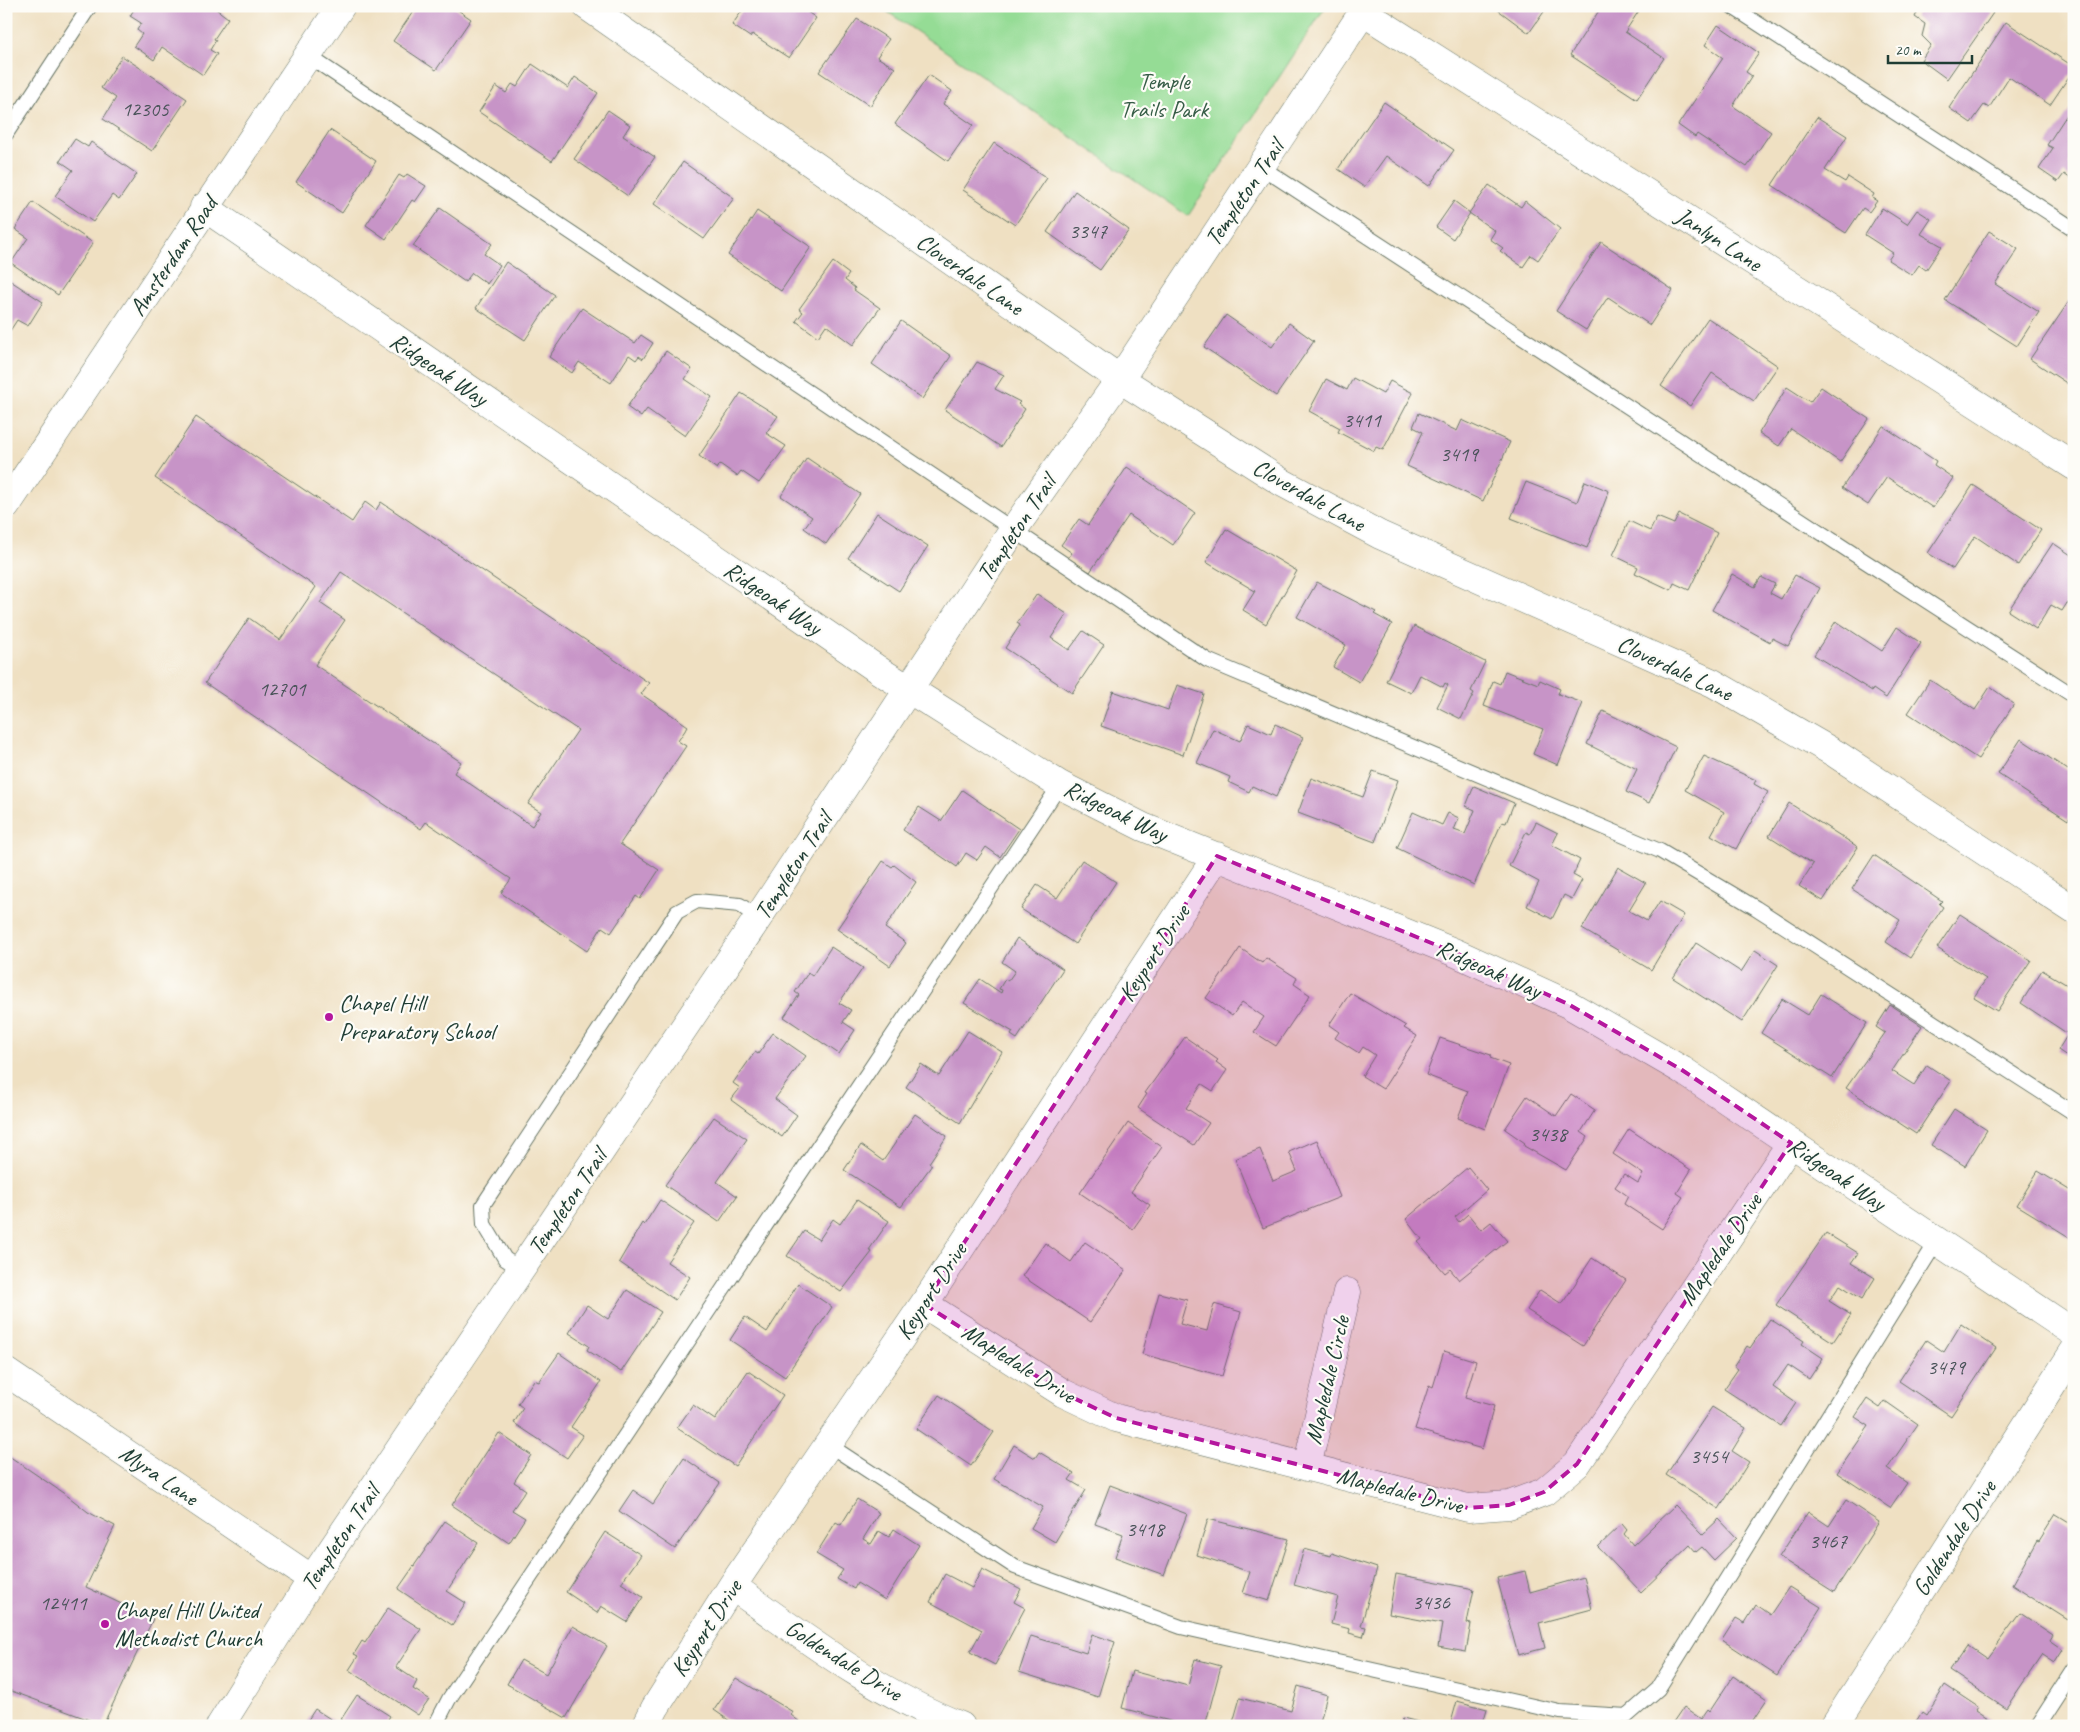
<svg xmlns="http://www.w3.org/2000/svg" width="2080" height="1732" font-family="Caveat,sans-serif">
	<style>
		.green { fill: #95dc95; stroke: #5a8c64 }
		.building { fill: #c794c7; fill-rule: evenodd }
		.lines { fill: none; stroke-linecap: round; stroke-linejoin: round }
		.service-casing { stroke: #687666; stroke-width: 16 }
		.minor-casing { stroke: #687666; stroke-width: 29 }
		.tertiary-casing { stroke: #687666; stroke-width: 29 }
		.service { stroke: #fff; stroke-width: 14 }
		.minor { stroke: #fff; stroke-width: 28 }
		.tertiary { stroke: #fff; stroke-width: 28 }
		.marked { fill: #b5179e; fill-opacity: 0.2; stroke: #b5179e; stroke-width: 4; stroke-dasharray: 10 6; stroke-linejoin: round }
		.poi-dot { fill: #b5179e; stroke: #fdfcf7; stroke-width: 2 }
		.labels { text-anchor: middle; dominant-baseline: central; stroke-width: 4.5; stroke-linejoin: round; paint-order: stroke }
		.number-label { font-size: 21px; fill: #495359 }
		.park-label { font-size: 24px; fill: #375d47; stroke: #fdfcf7 }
		.street-label { font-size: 24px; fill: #1f3d34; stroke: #fdfcf7 }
		.poi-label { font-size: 24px; fill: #1f3d34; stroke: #fdfcf7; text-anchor: start }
	</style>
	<rect width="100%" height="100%" fill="#fdfcf7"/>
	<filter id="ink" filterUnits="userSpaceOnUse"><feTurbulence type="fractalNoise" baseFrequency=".02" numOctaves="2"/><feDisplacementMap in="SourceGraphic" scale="10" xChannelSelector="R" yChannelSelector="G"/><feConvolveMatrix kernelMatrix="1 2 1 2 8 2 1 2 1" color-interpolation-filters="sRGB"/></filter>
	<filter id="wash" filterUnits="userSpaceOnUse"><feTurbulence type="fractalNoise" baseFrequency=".0096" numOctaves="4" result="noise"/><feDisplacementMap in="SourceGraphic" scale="20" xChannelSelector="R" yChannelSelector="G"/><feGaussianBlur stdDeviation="1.12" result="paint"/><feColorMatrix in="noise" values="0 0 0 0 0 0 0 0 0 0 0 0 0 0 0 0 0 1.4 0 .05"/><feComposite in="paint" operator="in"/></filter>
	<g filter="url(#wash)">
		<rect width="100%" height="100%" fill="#efe0c2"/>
		<path class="green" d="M879 6H1326L1188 216Z"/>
		<g id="blocks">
			<path class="building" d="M136 6H212L228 18 214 39 216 40 210 50 217 54 203 75 162 47 154 60 134 46 142 34 137 30 141 23 130 16Z
				M417 6H452L471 19 436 70 393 41Z
				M742 6H799L816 18 789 58 752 34 750 37 732 25 744 8Z
				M1501 6H1548L1529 33 1498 10Z
				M1602 6H1642L1625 32 1664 58 1637 99 1570 55Z
				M1908 6H1983L1993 13 1947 79 1921 60 1931 45 1922 36 1925 24 1915 17 1917 13Z
				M857 19 889 39 877 57 895 68 870 106 819 72Z
				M2006 22 2074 67V69L2050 105 2009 77 1989 108 1984 105 1971 123 1949 108Z
				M1718 25 1759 53 1746 72 1752 76 1733 106 1771 132 1747 167 1697 134 1695 137 1678 125 1723 58 1705 45Z
				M122 56 187 99 152 151 103 119 116 98 101 88Z
				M532 64 568 88 575 77 598 93 552 161 479 112 496 86 506 93 512 84 517 87Z
				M929 75 952 91 943 104 973 125 948 161 895 124Z
				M1384 102 1454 150 1429 186 1386 156 1364 187 1338 169Z
				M2074 104V164L2070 162 2069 164 2074 168V181L2064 174 2058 182 2039 169 2053 148 2047 145Z
				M608 110 630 125 623 136 655 157 628 196 574 159Z
				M1817 117 1847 136 1825 170 1845 182 1848 177 1874 194 1872 198 1877 201 1869 212 1863 208 1846 233 1772 185Z
				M330 130 376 161 342 213 296 182Z
				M75 139 88 147 91 142 137 174 119 200 112 195 93 222 55 196 73 170 60 161Z
				M994 143 1047 178 1015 225 963 190Z
				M683 162 734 198 704 239 654 204Z
				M407 174 426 186 415 202 412 200 386 239 366 225 399 175 404 178Z
				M1489 185 1521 207 1525 201 1560 229 1538 260 1531 255 1523 267 1500 251 1503 248 1490 239 1495 231 1469 213Z
				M1075 191 1129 230 1100 270 1047 232Z
				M1454 201 1470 213 1453 239 1436 227Z
				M33 202 93 243 58 295 11 263 28 238 15 229Z
				M440 208 492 244 484 254 500 265 487 284 472 273 465 282 413 246Z
				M1882 208 1907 224 1917 210 1931 219 1921 234 1942 246 1926 270 1919 265 1912 275 1888 260 1893 253 1865 235Z
				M757 211 811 247 781 291 728 255Z
				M1989 231 2018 249 1995 284 2039 312 2017 346 1945 300Z
				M1601 242 1673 290 1650 325 1608 297 1586 330 1556 311Z
				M506 262 555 295 525 340 476 308Z
				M833 262 849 274 845 280 855 288 854 290 880 308 853 345 826 325 818 337 796 321 803 312 799 309Z
				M6 278 43 302 28 326 17 320 6 337Z
				M2074 294V388L2030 359Z
				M582 308 635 343 641 335 653 343 643 359 639 356 636 360 629 355 611 383 579 362 572 373 549 357Z
				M1226 315 1272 347 1289 323 1314 341 1276 396 1204 347Z
				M1708 318 1778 366 1754 401 1712 373 1690 406 1661 386Z
				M901 321 951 356 922 399 872 364Z
				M666 351 692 369 685 379 712 397 685 436 647 409 641 417 627 407Z
				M977 362 1004 375 995 389 1020 402 1018 404 1025 409 1001 447 945 410Z
				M1353 378 1383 394 1390 381 1413 393 1383 450 1376 447 1374 451 1338 432 1340 428 1309 411 1326 379 1347 390Z
				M1787 387 1810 402 1821 387 1869 419 1840 462 1791 429 1779 446 1759 433Z
				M741 393 778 416 766 433 786 446 759 483 741 471 737 476 720 464 717 469 699 456Z
				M1419 413 1457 431 1462 420 1510 442 1483 501 1407 466 1423 432 1413 427Z
				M196 417 352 522 365 502 376 510 381 502 649 683 641 694 688 726 678 741 686 746 620 844 659 870 640 899 636 896 611 933 602 927 587 951 501 893 511 879 426 822 421 829 205 683 249 618 280 640 316 587 155 478ZM341 572 578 730 528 804 541 812 532 826 454 773 461 762 315 665 345 620 320 603Z
				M1883 426 1936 461 1934 465 1953 478 1933 508 1887 477 1868 505 1842 488Z
				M807 458 860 494 826 544 804 528 812 517 781 496Z
				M1127 467 1195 513 1173 545 1129 515 1090 572 1068 558 1072 553 1061 545 1079 519 1088 525Z
				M1585 481 1609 491 1587 548 1511 518 1526 482 1577 502Z
				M1973 485 2041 530 2018 565 1975 536 1953 569 1928 553Z
				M877 513 928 546 899 591 848 558Z
				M1679 514 1717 533 1689 590 1674 583 1671 590 1635 573 1638 567 1613 555 1629 521 1650 531 1657 517 1674 524Z
				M1226 529 1297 571 1266 624 1243 610 1255 591 1206 562Z
				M2053 543 2074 557V607L2067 603 2062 611 2051 605 2036 629 2008 611Z
				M1732 574 1755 587 1761 577 1775 584 1770 593 1781 599 1795 575 1820 588 1788 646 1772 638 1770 642 1712 610Z
				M1317 582 1376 612 1374 614 1392 624 1359 682 1333 667 1346 645 1297 617Z
				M1037 594 1067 614 1051 638 1069 650 1083 631 1104 645 1072 693 1005 648 1020 625 1017 623Z
				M1836 621 1882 651 1897 627 1921 643 1886 698 1873 689 1872 691 1814 655Z
				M1414 626 1485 662 1471 691 1474 693 1461 719 1437 707 1448 685 1445 683 1443 687 1420 675 1411 693 1386 681Z
				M1505 671 1538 684 1540 680 1560 689 1558 694 1583 703 1558 765 1533 754 1543 729 1484 706 1493 681 1500 684Z
				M1930 680 1975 710 1990 687 2014 704 1978 759 1908 713Z
				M1177 685 1204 694 1183 755 1101 726 1113 691 1168 710Z
				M1603 711 1676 747 1649 803 1626 792 1637 769 1587 744Z
				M1248 724 1271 734 1275 724 1303 737 1276 797 1252 786 1249 792 1228 782 1230 777 1197 763 1213 729 1240 741Z
				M2021 739 2068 770 2074 761V810L2068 820 1998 774Z
				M1704 756 1756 780 1754 784 1768 792 1736 849 1711 835 1724 812 1685 790Z
				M1373 771 1398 780 1375 842 1298 813 1311 778 1363 797Z
				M1474 786 1514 803 1506 823 1502 822 1474 885 1397 848 1413 812 1442 825 1448 813 1459 818 1454 830 1465 834 1475 810 1466 806Z
				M962 790 1019 829 1000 857 986 847 977 860 966 853 957 867 903 830 919 807 941 821Z
				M1789 803 1858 847 1823 901 1799 886 1813 864 1769 836Z
				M1536 822 1558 833 1552 845 1580 860 1573 875 1582 880 1572 899 1564 895 1552 919 1527 906 1539 882 1509 866 1526 832 1530 834Z
				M1874 855 1942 901 1939 904 1943 907 1910 958 1886 942 1900 920 1852 889Z
				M1082 860 1116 882 1075 944 1021 909 1037 885 1057 898Z
				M883 861 892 867 894 865 916 882 885 928 906 943 890 966 837 929Z
				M1618 867 1646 883 1629 911 1647 921 1660 901 1684 915 1651 970 1582 929Z
				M1960 914 2031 960 1997 1011 1974 997 1986 979 1937 948Z
				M1017 938 1063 969 1017 1039 1011 1035 1013 1032 964 1003 980 979 1001 993 1002 990 999 989 1005 979 1008 981 1015 971 1002 962Z
				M1696 943 1741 972 1755 950 1778 965 1742 1022 1673 978Z
				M831 947 863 968 839 1003 851 1010 843 1022 855 1030 839 1054 784 1017 799 995 795 992 808 973 812 976Z
				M1240 948 1262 963 1266 958 1297 978 1294 984 1310 995 1276 1046 1254 1032 1264 1017 1242 1002 1232 1016 1206 998Z
				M2042 970 2074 989V1061L2058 1050 2068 1034 2021 1003Z
				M1350 993 1406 1026 1404 1028 1417 1036 1383 1089 1362 1076 1375 1055 1363 1047 1359 1053 1335 1038 1339 1032 1329 1025Z
				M1821 994 1867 1023 1832 1078 1761 1033 1782 999 1808 1015Z
				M1890 1005 1922 1026 1892 1071 1914 1085 1927 1065 1951 1081 1916 1134 1846 1088 1885 1033 1876 1027Z
				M968 1031 1002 1052 960 1123 906 1087 921 1064 939 1076Z
				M773 1033 806 1056 775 1099 797 1115 782 1137 731 1100 740 1088 733 1083 755 1052 758 1054Z
				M1185 1037 1218 1060 1216 1062 1227 1070 1213 1091 1202 1084 1186 1108 1209 1123 1194 1145 1138 1108 1147 1094 1145 1093Z
				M1440 1038 1491 1055 1490 1058 1509 1065 1485 1129 1458 1118 1468 1091 1426 1075Z
				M1571 1094 1595 1110 1581 1132 1588 1137 1566 1170 1524 1146 1525 1143 1505 1129 1527 1096 1556 1116Z
				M1954 1109 1987 1130 1965 1166 1931 1145Z
				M915 1114 947 1136 929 1163 932 1165 901 1207 844 1170 861 1145 883 1161Z
				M714 1117 747 1139 717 1182 737 1196 719 1222 665 1185Z
				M1128 1123 1162 1147 1131 1192 1150 1205 1133 1229 1080 1193Z
				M1629 1129 1691 1170 1677 1193 1683 1197 1662 1229 1624 1204 1628 1196 1615 1187 1624 1174 1638 1183 1643 1174 1613 1154Z
				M1317 1140 1340 1197 1263 1228 1235 1159 1260 1149 1273 1181 1297 1171 1289 1152Z
				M1468 1167 1487 1190 1455 1217 1459 1222 1468 1214 1481 1230 1491 1222 1507 1241 1459 1280 1450 1269 1445 1273 1418 1242 1422 1239 1406 1219Z
				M2038 1171 2074 1193V1240L2017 1205Z
				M660 1200 694 1223 667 1262 690 1277 675 1300 619 1262 642 1223 644 1225Z
				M857 1200 889 1221 869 1250 872 1252 841 1292 787 1256 804 1231 819 1240 833 1219 840 1224Z
				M1826 1233 1858 1253 1851 1263 1875 1278 1862 1299 1840 1285 1829 1301 1851 1315 1833 1342 1776 1305Z
				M1085 1242 1126 1270 1090 1322 1022 1276 1045 1243 1071 1262Z
				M1592 1258 1626 1280 1583 1346 1527 1310 1540 1290 1562 1304Z
				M798 1284 832 1307 785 1377 730 1340 745 1317 767 1332Z
				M627 1290 661 1312 621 1372 587 1350 589 1346 569 1333 587 1305 608 1319Z
				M1159 1293 1187 1300 1180 1324 1207 1331 1214 1304 1241 1312 1222 1376 1142 1354Z
				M1770 1319 1804 1341 1802 1344 1823 1358 1809 1379 1788 1365 1773 1387 1796 1403 1781 1426 1724 1389 1738 1369 1734 1366 1747 1346 1750 1348Z
				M1961 1324 1996 1348 1951 1416 1899 1381 1926 1340 1944 1352Z
				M1444 1351 1476 1361 1465 1398 1494 1406 1482 1449 1415 1429 1429 1385 1433 1387Z
				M559 1353 601 1382 571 1427 583 1435 567 1458 514 1423 523 1408 518 1404 534 1380 539 1382Z
				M748 1371 783 1395 735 1466 677 1428 693 1405 715 1420Z
				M939 1395 994 1432 971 1466 916 1429Z
				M1867 1399 1880 1408 1885 1401 1918 1424 1887 1469 1907 1483 1890 1508 1837 1473 1869 1426 1855 1417Z
				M1712 1407 1746 1428 1732 1451 1749 1462 1719 1509 1666 1475Z
				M499 1433 531 1455 514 1482 526 1490 512 1510 525 1518 509 1543 452 1505Z
				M1014 1445 1035 1458 1039 1452 1074 1473 1069 1480 1086 1490 1055 1542 1031 1528 1043 1507 994 1479Z
				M6 1454 69 1497 88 1512 115 1526 86 1587 153 1619 103 1725 6 1689V1550L10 1541 6 1538Z
				M684 1458 720 1483 675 1549 619 1511 633 1490 653 1504Z
				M1110 1485 1187 1514 1164 1575 1115 1557 1123 1534 1095 1524Z
				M857 1499 879 1513 863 1539 871 1544 879 1531 889 1537 894 1529 919 1545 885 1600 857 1583 854 1589 837 1579 843 1570 816 1554 836 1522 841 1525Z
				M1846 1500 1879 1522 1834 1592 1779 1557 1808 1512 1829 1526Z
				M1675 1505 1703 1534 1719 1519 1737 1538 1714 1560 1702 1547 1696 1552 1690 1545 1641 1592 1598 1547 1622 1524 1627 1530 1624 1534 1633 1545Z
				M2056 1514 2074 1525V1610L2067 1620 2012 1585 2037 1540 2039 1541Z
				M1208 1519 1289 1539 1269 1601 1243 1593 1250 1572 1197 1555Z
				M445 1521 478 1543 447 1591 466 1603 452 1625 398 1589Z
				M605 1532 641 1555 621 1583 643 1597 627 1622 601 1606 597 1613 566 1592Z
				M1304 1549 1331 1556 1332 1553 1377 1568 1361 1626 1366 1627 1363 1637 1349 1633 1350 1629 1331 1624 1338 1597 1294 1585Z
				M982 1569 1021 1589 1014 1602 1025 1608 995 1665 970 1652 982 1630 930 1602 945 1574 972 1588Z
				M1525 1571 1530 1592 1584 1577 1592 1609 1539 1623 1545 1648 1518 1655 1497 1578Z
				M1396 1574 1474 1589 1467 1623 1471 1624 1466 1652 1438 1647 1442 1624 1389 1614Z
				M1789 1587 1821 1607 1777 1676 1722 1640 1736 1618 1745 1623 1756 1605 1770 1615Z
				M388 1608 421 1629 396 1667 417 1681 413 1689 429 1699 418 1715 349 1670 358 1656 354 1654 362 1641 365 1643Z
				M2020 1613 2053 1635 2050 1640 2063 1649 2054 1663 2042 1655 2006 1708 1950 1671 1968 1645 1987 1658Z
				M573 1626 607 1646 566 1718 507 1684 521 1660 546 1674Z
				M1092 1634 1115 1642 1098 1697 1019 1672 1031 1636 1086 1653Z
				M1195 1659 1221 1666 1205 1726H1188L1122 1708 1132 1671 1188 1686Z
				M1733 1676 1767 1699 1749 1726H1671L1684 1707 1701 1719 1708 1709 1710 1711Z
				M736 1678 793 1712 791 1715 805 1726H737L714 1710Z
				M1945 1685 1978 1707 1976 1710 2000 1726H1913L1922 1712 1926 1715Z
				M1298 1686 1327 1695 1319 1726H1232L1240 1698 1291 1711Z
				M357 1695 390 1716 384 1726H304L315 1709 338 1724Z
				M1457 1701 1487 1709 1482 1726H1450Z
				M1403 1718 1430 1725V1726H1401Z"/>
		</g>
	</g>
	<g filter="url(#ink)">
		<use href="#blocks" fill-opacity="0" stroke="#687666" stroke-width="1"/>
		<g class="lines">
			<g class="service-casing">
				<path id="service" d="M1731 6 2074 229
					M307 55 1207 660 1660 851 1756 908 2074 1113
					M6 134 90 6
					M1261 167 1849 551 2074 696
					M521 1269 505 1259 484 1224 483 1205 677 912 697 901 740 905 758 918
					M829 1445 1015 1567 1181 1627 1560 1712 1627 1716 1658 1689 1937 1241
					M435 1726 449 1699 1060 785
					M2037 1726 2074 1669"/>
			</g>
			<g class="minor-casing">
				<path id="minor" d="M587 6 1120 379 1283 483 1380 535 1713 683 1836 754 2074 910
					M1363 12 2074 466
					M204 207 880 671 1060 785 1143 827 1456 953 1568 1004 1682 1070 2074 1333
					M6 506 341 6
					M924 1304 1063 1393 1116 1418 1468 1508 1509 1505 1544 1492 1577 1464 1791 1143
					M6 1372 312 1579
					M1307 1467 1347 1292
					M732 1586C805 1638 877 1693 961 1726
					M220 1726 312 1579 758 918 1014 529 1120 379
					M646 1726 655 1708 732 1586 924 1304 1217 856
					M1834 1726 2074 1351"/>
			</g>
			<g class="tertiary-casing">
				<path id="tertiary" d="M1120 379 1367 6"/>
			</g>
			<use href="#service" class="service"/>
			<use href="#minor" class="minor"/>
			<use href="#tertiary" class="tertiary"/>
		</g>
	</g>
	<path class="marked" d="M1217 856 1456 953 1568 1004 1682 1070 1791 1143 1577 1464 1544 1492 1509 1505 1468 1508 1116 1418 1063 1393 924 1304Z"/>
	<g class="poi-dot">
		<circle cx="329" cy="1017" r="5"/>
		<circle cx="105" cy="1624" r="5"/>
	</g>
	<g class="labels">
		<g class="number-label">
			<text x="145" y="109">12305</text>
			<text x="1088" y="231">3347</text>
			<text x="1362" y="420">3411</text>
			<text x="1459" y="454">3419</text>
			<text x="282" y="689">12701</text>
			<text x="1548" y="1134">3438</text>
			<text x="1946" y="1367">3479</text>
			<text x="1709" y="1456">3454</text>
			<text x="1145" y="1529">3418</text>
			<text x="1828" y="1541">3467</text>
			<text x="1431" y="1602">3436</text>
			<text x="63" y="1603">12411</text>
		</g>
		<g class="park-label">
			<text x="1164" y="81">Temple<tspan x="1164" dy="28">Trails Park</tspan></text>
		</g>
		<g class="street-label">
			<text transform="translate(1244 193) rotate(-56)">Templeton Trail</text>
			<text transform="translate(1719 239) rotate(33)">Janlyn Lane</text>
			<text transform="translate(173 256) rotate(-56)">Amsterdam Road</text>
			<text transform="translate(970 274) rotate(35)">Cloverdale Lane</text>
			<text transform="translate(439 369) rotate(34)">Ridgeoak Way</text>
			<text transform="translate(1309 495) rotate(29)">Cloverdale Lane</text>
			<text transform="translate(1016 528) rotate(-56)">Templeton Trail</text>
			<text transform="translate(773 598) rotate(34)">Ridgeoak Way</text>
			<text transform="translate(1675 668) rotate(25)">Cloverdale Lane</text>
			<text transform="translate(1116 811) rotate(26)">Ridgeoak Way</text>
			<text transform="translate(793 866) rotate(-57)">Templeton Trail</text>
			<text transform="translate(1154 953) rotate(-57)">Keyport Drive</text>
			<text transform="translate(1489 969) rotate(24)">Ridgeoak Way</text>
			<text transform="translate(1837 1174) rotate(34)">Ridgeoak Way</text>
			<text transform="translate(567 1202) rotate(-56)">Templeton Trail</text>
			<text transform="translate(1720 1249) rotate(-56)">Mapledale Drive</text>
			<text transform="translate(931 1291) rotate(-57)">Keyport Drive</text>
			<text transform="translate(1019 1363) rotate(32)">Mapledale Drive</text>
			<text transform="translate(1327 1380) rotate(-77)">Mapledale Circle</text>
			<text transform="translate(159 1475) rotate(34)">Myra Lane</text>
			<text transform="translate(1400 1490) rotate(14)">Mapledale Drive</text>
			<text transform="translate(340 1538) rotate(-56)">Templeton Trail</text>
			<text transform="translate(1954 1538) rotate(-57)">Goldendale Drive</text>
			<text transform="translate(706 1628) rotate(-57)">Keyport Drive</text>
			<text transform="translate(844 1660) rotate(32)">Goldendale Drive</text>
		</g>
		<g class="poi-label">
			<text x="339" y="1003">Chapel Hill<tspan x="339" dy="28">Preparatory School</tspan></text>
			<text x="115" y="1610">Chapel Hill United<tspan x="115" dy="28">Methodist Church</tspan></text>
		</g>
	</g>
	<rect width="2080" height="1732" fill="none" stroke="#fdfcf7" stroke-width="25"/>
	<path d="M1888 55v8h84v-8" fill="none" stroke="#1f3d34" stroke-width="2.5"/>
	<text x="1895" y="55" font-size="15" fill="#1f3d34" stroke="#fdfcf7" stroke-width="4" paint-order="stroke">20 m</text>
</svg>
